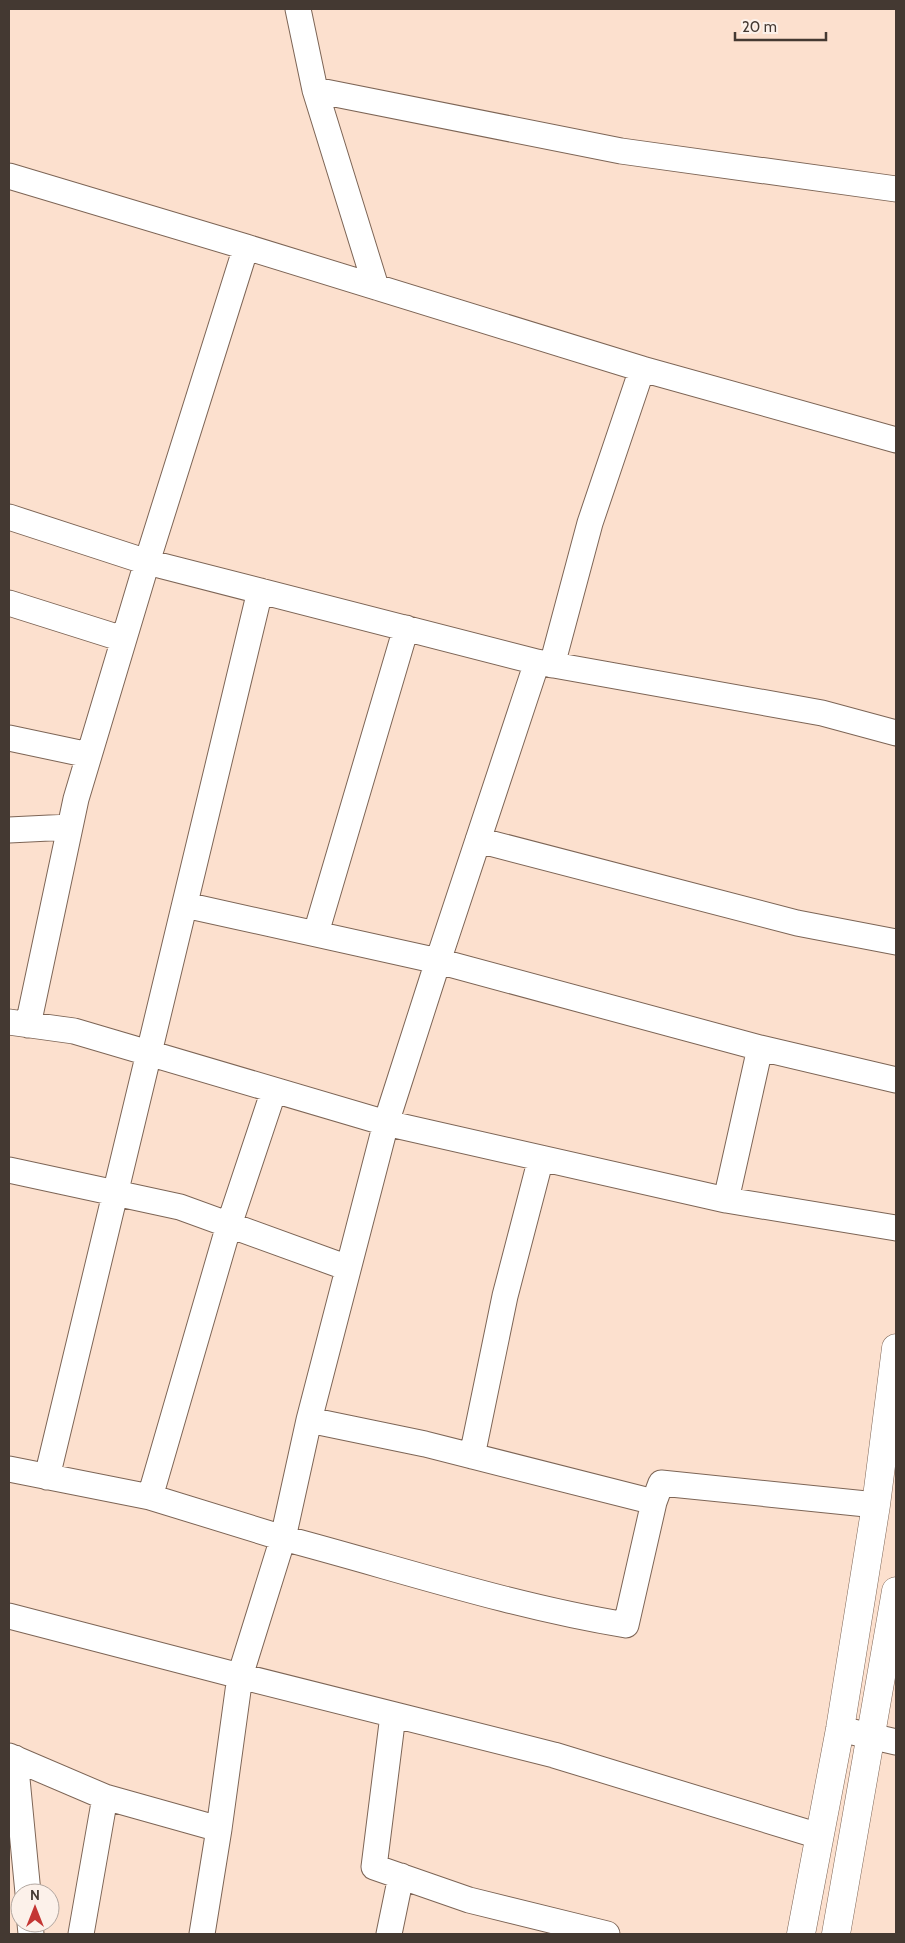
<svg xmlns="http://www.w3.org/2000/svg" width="905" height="1943" font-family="Cabin,sans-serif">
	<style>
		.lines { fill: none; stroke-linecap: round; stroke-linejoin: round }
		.minor-casing { stroke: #7d6556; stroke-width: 27 }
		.tertiary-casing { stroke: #7d6556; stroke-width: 29 }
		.minor { stroke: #fff; stroke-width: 25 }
		.tertiary { stroke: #fff; stroke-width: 28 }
	</style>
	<rect width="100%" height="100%" fill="#fce0ce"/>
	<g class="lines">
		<g class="minor-casing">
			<path id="minor" d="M298 9 315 90 621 151 896 189
				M315 90 376 287
				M9 176 246 247 642 369
				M246 247 147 562 537 662
				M9 517 147 562 76 799 28 1025
				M9 603 123 639
				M552 665 590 523 642 369 896 440
				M9 738 89 755
				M9 830 70 827
				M478 840 797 923 896 942
				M185 905 438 961 537 662 822 713 896 733
				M316 933 406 628
				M9 1022 74 1031 386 1123 438 961 760 1048 726 1200
				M760 1048 896 1080
				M9 1170 180 1207 348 1268
				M309 1420 425 1444 654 1502
				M472 1456 505 1296 541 1158
				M9 1469 150 1497 283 1538 309 1420 386 1123 726 1200 896 1228
				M47 1477 260 591
				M150 1497 229 1225 274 1090
				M9 1616 240 1676 283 1538C397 1568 510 1606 626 1625L654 1502 661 1483 876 1505
				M393 1715 374 1867 469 1900 607 1934
				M840 1729 896 1742
				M9 1756 105 1797 219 1829
				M15 1758 28 1893
				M30 1923 31 1934
				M81 1934 105 1797
				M202 1934 219 1829 240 1676 554 1755 819 1836
				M389 1934 401 1876"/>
		</g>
		<g class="tertiary-casing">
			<path id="tertiary" d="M801 1934 840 1729 876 1505 896 1348
				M836 1934 896 1591"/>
		</g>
		<use href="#minor" class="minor"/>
		<use href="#tertiary" class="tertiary"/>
	</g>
	<rect width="905" height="1943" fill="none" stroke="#443932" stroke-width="20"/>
	<g transform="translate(35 1908)"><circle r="24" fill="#fcf1ea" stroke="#b2a7a0"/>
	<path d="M0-4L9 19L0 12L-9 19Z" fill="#c43634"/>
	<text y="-8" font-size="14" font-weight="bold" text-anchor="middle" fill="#443932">N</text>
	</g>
	<path d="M735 32v8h91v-8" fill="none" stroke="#443932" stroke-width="2.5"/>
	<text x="742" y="32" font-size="15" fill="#443932" stroke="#fcf1ea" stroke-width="4" paint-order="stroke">20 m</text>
</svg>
